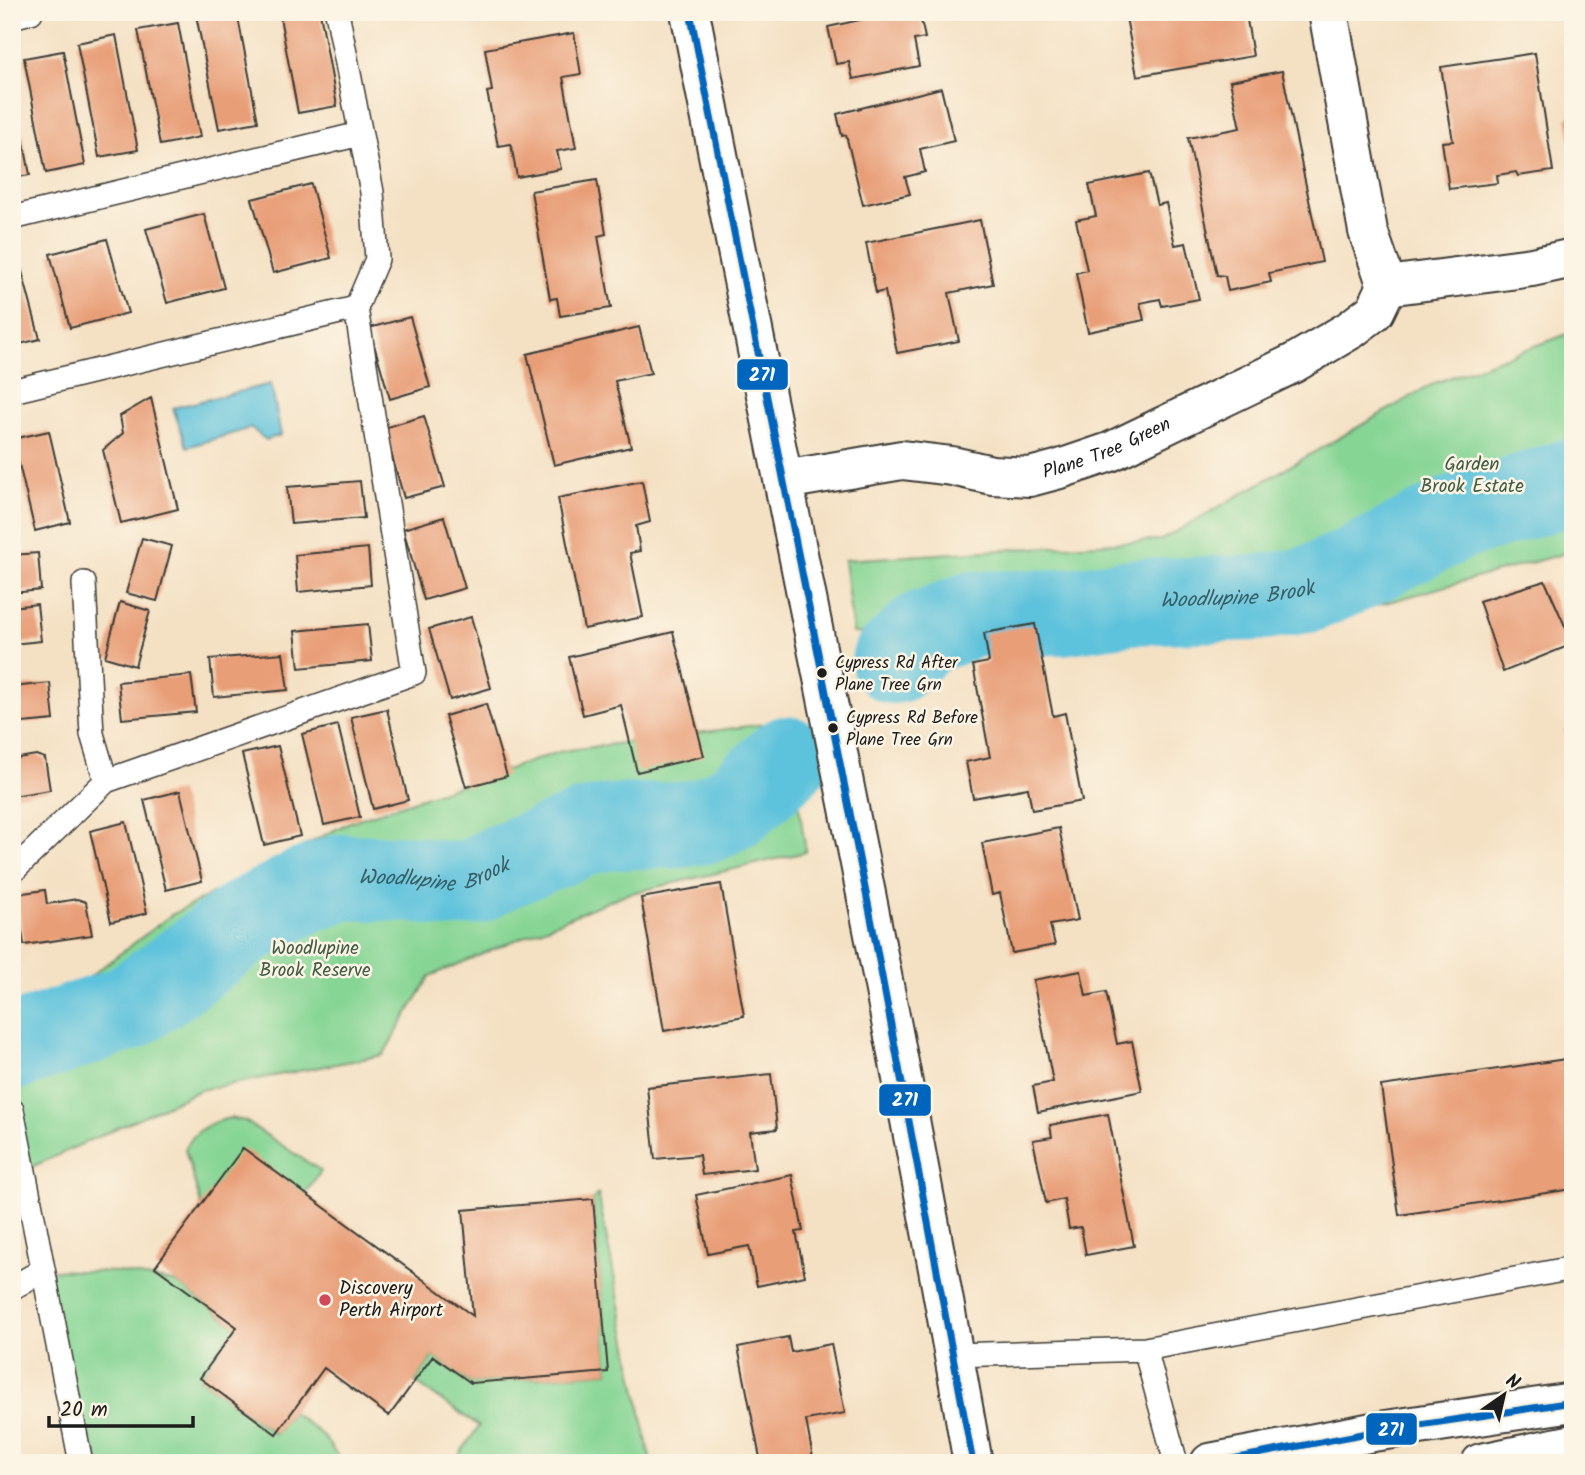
<svg xmlns="http://www.w3.org/2000/svg" width="1585" height="1475" font-family="Kalam,sans-serif">
	<style>
		.green { fill: #87d595; stroke: #527858; stroke-width: 2 }
		.water { fill: #5dc2db; stroke: #3c6f7c; stroke-width: 2 }
		.lines { fill: none; stroke-linecap: round; stroke-linejoin: round }
		.river { stroke: #5dc2db; stroke-width: 86 }
		.building { fill: #e89f78 }
		.service-casing { stroke: #3c3a35; stroke-width: 26 }
		.minor-casing { stroke: #3c3a35; stroke-width: 42 }
		.tertiary-casing { stroke: #3c3a35; stroke-width: 42 }
		.secondary-casing { stroke: #3c3a35; stroke-width: 42 }
		.service { stroke: #fff; stroke-width: 23 }
		.minor { stroke: #fff; stroke-width: 38 }
		.tertiary { stroke: #fff; stroke-width: 38 }
		.secondary { stroke: #fff; stroke-width: 38 }
		.bus-1-casing { stroke: #fcf5e5; stroke-width: 12 }
		.bus-1 { stroke: #0065bd; stroke-width: 7 }
		.bus-dot { fill: #1c1c1c; stroke: #fcf5e5; stroke-width: 2.5 }
		.poi-dot { fill: #d1495b; stroke: #fcf5e5; stroke-width: 2.5 }
		.labels { text-anchor: middle; dominant-baseline: central; stroke-width: 5; stroke-linejoin: round; paint-order: stroke }
		.bus-label { font-size: 17px; fill: #1c1c1c; stroke: #fcf5e5; text-anchor: start }
		.street-label { font-size: 19px; fill: #1c1c1c; stroke: #fcf5e5 }
		.park-label { font-size: 19px; fill: #415d46; stroke: #fcf5e5 }
		.poi-label { font-size: 19px; fill: #1c1c1c; stroke: #fcf5e5; text-anchor: start }
		.water-label { font-size: 21px; font-style: italic; fill: #365e68; stroke: #fcf5e5 }
		.line-badge { stroke: #fcf5e5; stroke-width: 2.5 }
		.badge-label { font-size: 19px; text-anchor: middle; font-weight: bold; fill: #fff }
	</style>
	<rect width="100%" height="100%" fill="#fcf5e5"/>
	<filter id="ink" filterUnits="userSpaceOnUse"><feTurbulence type="fractalNoise" baseFrequency=".0143" numOctaves="2"/><feDisplacementMap in="SourceGraphic" scale="14" xChannelSelector="R" yChannelSelector="G"/><feConvolveMatrix kernelMatrix="1 2 1 2 8 2 1 2 1" color-interpolation-filters="sRGB"/></filter>
	<filter id="wash" filterUnits="userSpaceOnUse"><feTurbulence type="fractalNoise" baseFrequency=".00686" numOctaves="4" result="noise"/><feDisplacementMap in="SourceGraphic" scale="28" xChannelSelector="R" yChannelSelector="G"/><feGaussianBlur stdDeviation="1.57" result="paint"/><feColorMatrix in="noise" values="0 0 0 0 0 0 0 0 0 0 0 0 0 0 0 0 0 1.4 0 .05"/><feComposite in="paint" operator="in"/></filter>
	<g filter="url(#wash)">
		<rect width="100%" height="100%" fill="#f4e1c4"/>
		<path class="green" d="M1573 332V551L1299 627 1101 640 853 633 844 560 1161 540 1435 383Z
			M786 721 806 852 623 895 430 976 383 1055 200 1090 12 1176V1012L55 1003 171 915 350 822 562 751Z
			M230 1118 245 1121 321 1171 305 1194 201 1205 185 1149C195 1130 208 1123 230 1118Z
			M598 1194 651 1463H465L457 1458 479 1426 415 1382 433 1356 471 1383 608 1372 593 1199Z
			M43 1270 118 1272 177 1283 237 1327 200 1378 275 1434 292 1412 322 1435 343 1463H81Z"/>
		<path class="water" d="M271 384 281 435 266 440 251 428 187 447 173 408Z"/>
		<g class="lines">
			<g class="river">
				<path id="s1" d="M894 661 924 633 974 614 1062 612 1129 602 1257 598 1307 590 1349 572 1456 518 1573 481"/>
				<path id="s2" d="M12 1048 125 1009 163 984 245 922 304 891 341 877 413 879 448 885 473 882 499 868 586 832 612 827 679 825 705 821 734 806 787 759"/>
			</g>
		</g>
		<g id="blocks">
			<path class="building" d="M212 12H237L258 122 219 129 196 15Z
				M279 12H320L337 106 298 113Z
				M868 12H954V14L921 20 925 38 914 40 919 66 853 79 849 62 836 64 828 27 869 18Z
				M1125 12H1226L1227 17 1246 14 1253 56 1137 76Z
				M178 23 200 137 160 145 138 30Z
				M574 33 581 74 563 77 576 148 557 151 561 169 517 177 511 144 498 146 487 92 492 91 485 49Z
				M116 35 138 150 99 157 77 43Z
				M63 51 85 165 46 173 24 58Z
				M1535 53 1553 171 1518 176 1516 172 1497 175 1498 183 1449 189 1442 142 1453 141 1441 67Z
				M1282 71 1322 262 1269 273 1271 282 1228 291 1225 276 1217 275 1188 138 1240 128 1230 81Z
				M941 88 954 141 920 149 925 172 905 177 910 194 863 205 846 135 842 136 837 114Z
				M14 89 30 175 12 178V90Z
				M1573 116V141H1571L1567 117Z
				M1149 173 1157 205 1166 203 1175 245 1186 243 1199 299 1162 306 1160 299 1140 303 1144 320 1088 332 1076 273 1087 270 1076 220 1096 216 1089 185Z
				M597 180 606 234 598 236 611 308 560 316 557 298 550 299 531 191Z
				M311 184 331 258 273 273 252 199Z
				M204 214 224 288 167 303 146 229Z
				M980 220 993 284 949 293 959 341 897 353 885 291 876 293 866 243Z
				M107 239 128 313 70 328 50 254Z
				M20 264 40 339 12 346V266Z
				M410 317 430 387 390 399 369 328Z
				M639 327 651 373 615 381 631 447 554 465 527 354Z
				M151 398 178 509 121 523 103 450 123 433 120 416Z
				M424 416 445 487 404 498 384 428Z
				M49 431 70 522 35 531 13 439Z
				M360 481 364 518 291 524 287 487Z
				M642 481 650 522 636 526 640 551 630 553 643 617 584 629 558 498Z
				M444 517 465 588 424 600 403 529Z
				M142 538 172 546 157 601 126 593Z
				M368 548 371 585 298 592 295 555Z
				M38 553 41 590 12 593V555Z
				M1545 581 1573 644 1503 672 1479 601Z
				M120 602 150 611 135 666 105 657Z
				M37 604 41 641 12 644V607Z
				M471 617 491 688 450 700 429 629Z
				M368 624 372 661 299 668 295 631Z
				M1035 624 1053 716 1065 713 1082 801 1032 810 1028 788 973 798 966 762 990 757 973 665 989 662 984 633Z
				M673 632 704 756 637 772 621 705 583 715 569 657Z
				M283 653 288 690 214 697 210 659Z
				M191 675 196 712 122 719 118 682Z
				M50 683 54 720 12 724V687Z
				M486 704 507 776 466 787 445 716Z
				M387 709 408 800 373 809 351 717Z
				M338 725 360 817 324 825 302 734Z
				M1573 728V756H1572L1564 730Z
				M278 746 300 836 264 845 242 754Z
				M36 755 45 758 50 790 12 796V759Z
				M180 791 202 881 166 890 144 800Z
				M126 822 147 913 111 922 90 831Z
				M1059 828 1078 920 1050 925 1055 945 1012 953 1000 893 992 895 982 843Z
				M721 884 744 1016 664 1031 641 898Z
				M45 890 47 904 77 899 86 902 92 935 24 945 16 894Z
				M1081 971 1086 996 1106 992 1117 1044 1132 1041 1142 1091 1038 1112 1033 1086 1053 1082 1033 980Z
				M1573 1058V1189L1399 1215 1381 1086Z
				M771 1074 777 1129 750 1132 755 1169 702 1175 699 1155 655 1159 647 1087Z
				M1108 1114 1134 1246 1086 1255 1081 1227 1069 1229 1064 1199 1046 1203 1033 1140 1052 1137 1050 1125Z
				M243 1148 473 1316 463 1210 593 1199 608 1372 471 1383 433 1356 389 1416 324 1368 276 1434 200 1378 237 1327 155 1267Z
				M792 1175 803 1231 796 1232 805 1276 757 1286 749 1246 708 1254 696 1195Z
				M788 1337 791 1352 831 1344 845 1413 806 1420 813 1458 789 1463H761L738 1347Z"/>
		</g>
	</g>
	<g filter="url(#ink)">
		<use href="#blocks" fill-opacity="0" stroke="#3c3a35" stroke-width="2"/>
		<g class="lines">
			<g class="service-casing">
				<path id="service" d="M12 17 31 12
					M12 218 360 134
					M12 391 356 308
					M84 583 92 734 106 781
					M12 872 106 781 414 673 356 308 377 259 372 192 337 12
					M12 1110 81 1463
					M12 1288 43 1270
					M1145 1349 1176 1463
					M955 1355 1145 1349 1573 1268"/>
			</g>
			<g class="minor-casing">
				<g id="minor">
					<path d="M1387 286 1532 267 1573 258"/>
					<path id="s3" d="M784 480 902 460 952 466 992 475 1030 477 1060 469 1110 452 1294 363 1350 330 1375 311 1387 286 1368 231 1328 12"/>
				</g>
			</g>
			<g class="tertiary-casing">
				<path id="tertiary" d="M690 12C784 496 888 978 973 1463"/>
			</g>
			<g class="secondary-casing">
				<path id="secondary" d="M1210 1463 1373 1432 1573 1402
					M1481 1463 1573 1444"/>
			</g>
			<use href="#service" class="service"/>
			<use href="#minor" class="minor"/>
			<use href="#tertiary" class="tertiary"/>
			<use href="#secondary" class="secondary"/>
			<g class="bus-1-casing">
				<path id="bus-1" d="M690 12 871 918 973 1463
					M1211 1463 1373 1432 1573 1402"/>
			</g>
			<use href="#bus-1" class="bus-1"/>
		</g>
	</g>
	<g class="bus-dot">
		<circle cx="822" cy="673" r="6"/>
		<circle cx="833" cy="728" r="6"/>
	</g>
	<circle class="poi-dot" cx="325" cy="1300" r="7"/>
	<g class="labels">
		<g class="bus-label">
			<text x="835" y="663">Cypress Rd After<tspan x="835" dy="22">Plane Tree Grn</tspan></text>
			<text x="846" y="718">Cypress Rd Before<tspan x="846" dy="22">Plane Tree Grn</tspan></text>
		</g>
		<g class="street-label">
			<text stroke="none"><textPath href="#s3" startOffset="331">Plane Tree Green</textPath></text>
		</g>
		<g class="park-label">
			<text x="1472" y="465">Garden<tspan x="1472" dy="22">Brook Estate</tspan></text>
			<text x="315" y="949">Woodlupine<tspan x="315" dy="22">Brook Reserve</tspan></text>
		</g>
		<g class="poi-label">
			<text x="339" y="1289">Discovery<tspan x="339" dy="22">Perth Airport</tspan></text>
		</g>
		<g class="water-label">
			<text stroke="none"><textPath href="#s1" startOffset="359">Woodlupine Brook</textPath></text>
			<text stroke="none"><textPath href="#s2" startOffset="469">Woodlupine Brook</textPath></text>
		</g>
	</g>
	<g class="line-badge">
		<rect x="736" y="358" width="53" height="33" rx="7" fill="#0065bd"/>
		<rect x="878" y="1083" width="54" height="34" rx="7" fill="#0065bd"/>
		<rect x="1365" y="1412" width="53" height="34" rx="7" fill="#0065bd"/>
	</g>
	<g class="badge-label">
		<text x="762" y="381">271</text>
		<text x="905" y="1106">271</text>
		<text x="1391" y="1436">271</text>
	</g>
	<rect width="1585" height="1475" fill="none" stroke="#fcf5e5" stroke-width="42"/>
	<g transform="translate(1504 1395) rotate(34)" stroke="#fcf5e5" stroke-width="5" paint-order="stroke">
	<path d="M0-5L12 26L0 18L-12 26Z" fill="#1c1c1c"/>
	<text y="-10" font-size="19" font-weight="bold" text-anchor="middle" fill="#1c1c1c">N</text>
	</g>
	<path d="M49 1416v10h144v-10" fill="none" stroke="#1c1c1c" stroke-width="3.5"/>
	<text x="60" y="1416" font-size="21" fill="#1c1c1c" stroke="#fcf5e5" stroke-width="5" paint-order="stroke">20 m</text>
</svg>
